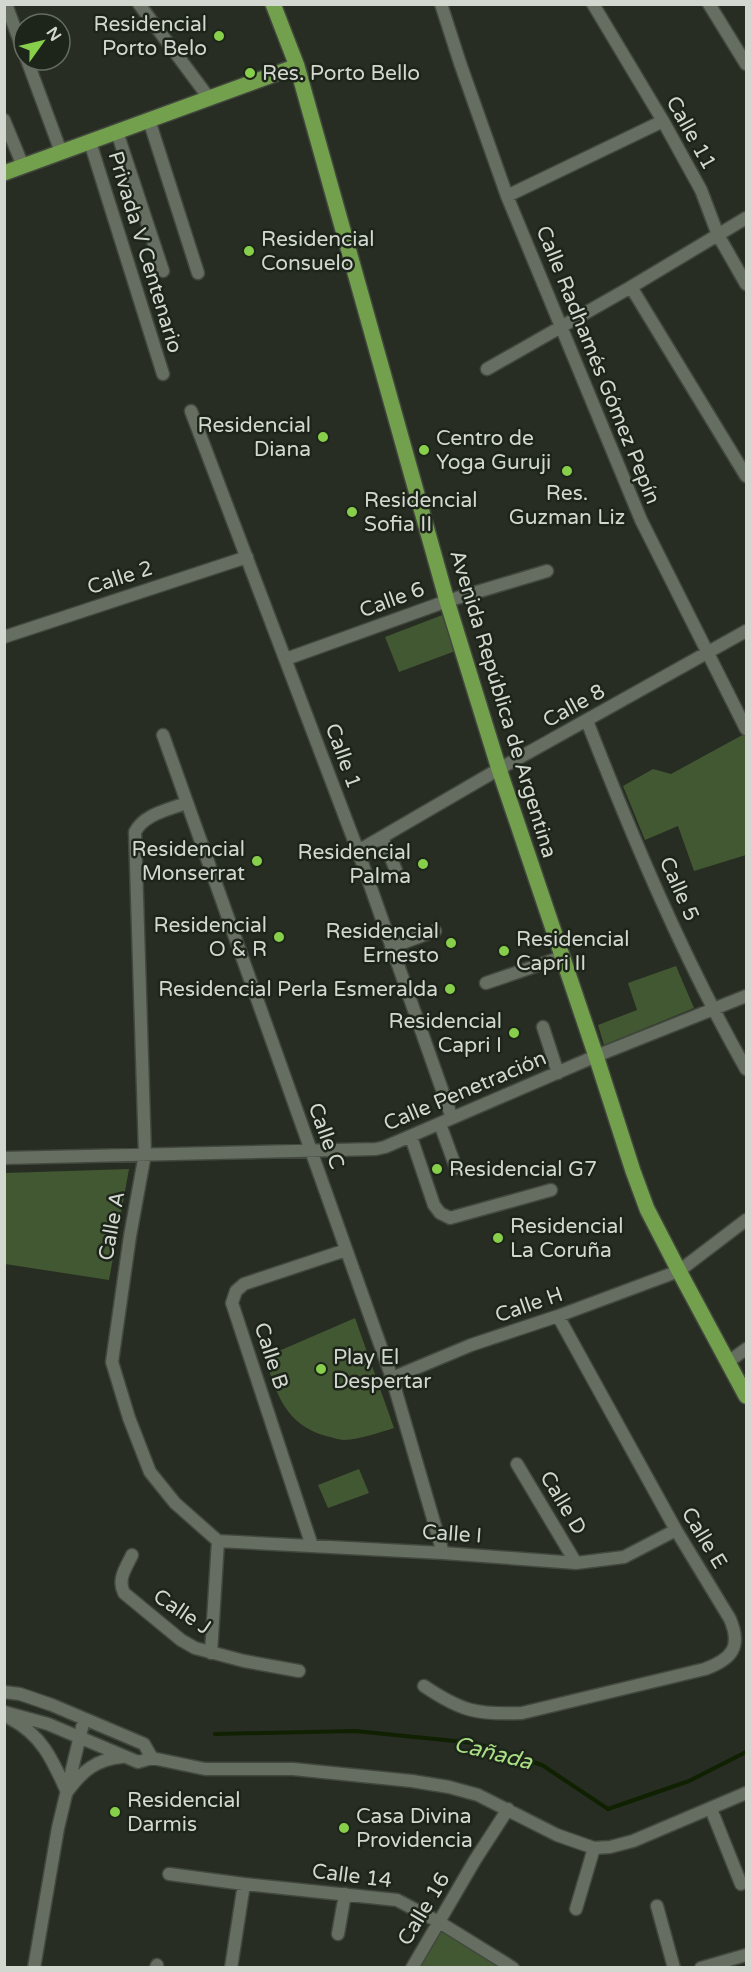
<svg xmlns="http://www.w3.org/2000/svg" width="751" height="1972" font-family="'Varela Round',sans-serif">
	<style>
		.green { fill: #425832 }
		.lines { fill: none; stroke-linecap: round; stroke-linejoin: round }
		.stream { stroke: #0f2101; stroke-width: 4 }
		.minor-casing { stroke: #42483e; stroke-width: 15 }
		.major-casing { stroke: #42483e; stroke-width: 18 }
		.minor { stroke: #656e60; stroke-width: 12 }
		.major { stroke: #73a04c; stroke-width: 15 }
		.poi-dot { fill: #87cf4a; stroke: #1d2419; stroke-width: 2 }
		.labels { text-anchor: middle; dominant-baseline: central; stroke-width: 5; stroke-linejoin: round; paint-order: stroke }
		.poi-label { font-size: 21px; fill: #d2d7d0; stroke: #1d2419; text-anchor: start }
		.street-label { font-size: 21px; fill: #d2d7d0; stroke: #1d2419 }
		.water-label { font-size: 22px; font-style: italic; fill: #abe085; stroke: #1d2419 }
	</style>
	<rect width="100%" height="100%" fill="#272d22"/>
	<path class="green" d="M445 614 458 650 399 672 385 637Z
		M746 733V855L694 871 678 826 645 840 623 786 653 769 671 774Z
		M676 966 694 1008 604 1045 598 1025 637 1010 628 983Z
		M129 1169 109 1280 5 1264V1173Z
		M355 1318 394 1428C378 1433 361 1439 344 1440 339 1440 332 1437 326 1436 286 1425 276 1394 265 1357Z
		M359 1469 369 1493 328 1508 318 1485Z
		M439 1922 514 1968H412Z"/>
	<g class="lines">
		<path class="stream" d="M215 1734 355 1731 475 1743 542 1765 608 1809 689 1781 746 1752"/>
		<g class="minor-casing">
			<path id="minor" d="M6 4 24 53
				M139 4 209 98
				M441 4 460 63 507 196 641 520 746 729
				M593 4 663 121 701 190 718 235 746 284
				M709 4 746 64
				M27 60 61 152
				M4 120 23 166
				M149 120 198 273
				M117 132 163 271
				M90 142 163 374
				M507 196 663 121
				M631 287 746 476
				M487 369 631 287 746 218
				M191 411 358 851 452 1118
				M4 637 247 557
				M286 659 447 601 547 571
				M587 721C633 839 684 960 746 1069
				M163 735 392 1378 443 1553
				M186 803C168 810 144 814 135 832L145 1154 130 1236 112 1362 129 1418 150 1472 175 1503 218 1541 211 1653
				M382 837 398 875
				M358 851 499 769 746 631
				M391 947 435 931
				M486 983 562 957
				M543 1027 558 1073
				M440 1124 456 1168
				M411 1137 434 1205 440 1213 450 1218 551 1190
				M4 1158 376 1149 385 1147 596 1056 746 996
				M728 1362 746 1349
				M392 1378 471 1345 558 1316 679 1271 746 1220
				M517 1464 576 1563
				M218 1541 443 1553 576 1563 624 1557 676 1530
				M312 1546 232 1303 236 1291 244 1284 346 1250
				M132 1555C126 1568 117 1579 124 1593L181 1640 195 1648 244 1661 299 1671
				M424 1686C461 1711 477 1715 522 1713L705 1669C732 1659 742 1647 730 1619L676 1530 558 1316
				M4 1692 20 1694 52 1705 144 1744 152 1758
				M4 1712 48 1724 138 1762 152 1758 205 1769H293L412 1781 449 1787 478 1795 557 1835 594 1848 610 1847 633 1841 746 1793
				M11 1719C42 1735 53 1761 67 1792 82 1771 97 1759 122 1757
				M711 1809 741 1884
				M169 1874 244 1884 397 1900 439 1922 513 1968
				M657 1906 674 1968
				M576 1909 594 1848
				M338 1934 345 1894
				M34 1968 58 1828 84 1719
				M156 1968 157 1965
				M231 1968 244 1884
				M412 1968 475 1860 508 1809
				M701 1968 746 1955"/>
		</g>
		<g class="major-casing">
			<path id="major" d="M273 4 297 66 447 601 499 769 596 1056 633 1171 647 1209 679 1271 746 1396
				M4 173 297 66"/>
		</g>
		<use href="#minor" class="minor"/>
		<use href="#major" class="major"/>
	</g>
	<g class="poi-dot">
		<circle cx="219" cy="36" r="6"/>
		<circle cx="250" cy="73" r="6"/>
		<circle cx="249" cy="251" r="6"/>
		<circle cx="323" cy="437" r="6"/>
		<circle cx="424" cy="450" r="6"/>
		<circle cx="567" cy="471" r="6"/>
		<circle cx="352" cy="512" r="6"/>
		<circle cx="257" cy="861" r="6"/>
		<circle cx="423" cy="864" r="6"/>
		<circle cx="279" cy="937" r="6"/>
		<circle cx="451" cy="943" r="6"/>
		<circle cx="504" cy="951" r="6"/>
		<circle cx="450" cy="989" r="6"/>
		<circle cx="514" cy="1033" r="6"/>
		<circle cx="437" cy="1169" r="6"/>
		<circle cx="498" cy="1238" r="6"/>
		<circle cx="321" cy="1369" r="6"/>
		<circle cx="115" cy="1812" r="6"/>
		<circle cx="344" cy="1828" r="6"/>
	</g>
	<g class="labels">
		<g class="poi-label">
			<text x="207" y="24" text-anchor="end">Residencial<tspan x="207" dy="24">Porto Belo</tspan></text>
			<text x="262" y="73">Res. Porto Bello</text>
			<text x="261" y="239">Residencial<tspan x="261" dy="24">Consuelo</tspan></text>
			<text x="311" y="425" text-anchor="end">Residencial<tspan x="311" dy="24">Diana</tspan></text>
			<text x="436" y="438">Centro de<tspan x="436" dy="24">Yoga Guruji</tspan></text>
			<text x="567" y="493" text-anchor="middle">Res.<tspan x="567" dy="24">Guzman Liz</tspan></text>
			<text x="364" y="500">Residencial<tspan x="364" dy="24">Sofia II</tspan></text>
			<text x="245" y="849" text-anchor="end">Residencial<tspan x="245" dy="24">Monserrat</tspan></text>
			<text x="411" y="852" text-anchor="end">Residencial<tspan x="411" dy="24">Palma</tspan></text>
			<text x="267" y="925" text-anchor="end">Residencial<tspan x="267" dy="24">O &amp; R</tspan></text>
			<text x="439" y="931" text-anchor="end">Residencial<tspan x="439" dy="24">Ernesto</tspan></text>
			<text x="516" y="939">Residencial<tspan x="516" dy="24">Capri II</tspan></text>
			<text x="438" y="989" text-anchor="end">Residencial Perla Esmeralda</text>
			<text x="502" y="1021" text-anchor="end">Residencial<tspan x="502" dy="24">Capri I</tspan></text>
			<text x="449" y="1169">Residencial G7</text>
			<text x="510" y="1226">Residencial<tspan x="510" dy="24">La Coruña</tspan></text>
			<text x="333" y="1357">Play El<tspan x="333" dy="24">Despertar</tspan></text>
			<text x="127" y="1800">Residencial<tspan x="127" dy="24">Darmis</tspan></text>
			<text x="356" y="1816">Casa Divina<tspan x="356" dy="24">Providencia</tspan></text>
		</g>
		<g class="street-label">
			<text transform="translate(691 133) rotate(61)">Calle 11</text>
			<text transform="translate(145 252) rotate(73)">Privada V Centenario</text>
			<text transform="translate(598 365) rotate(68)">Calle Radhamés Gómez Pepín</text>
			<text transform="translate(120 578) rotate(-18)">Calle 2</text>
			<text transform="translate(392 600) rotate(-20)">Calle 6</text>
			<text transform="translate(503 704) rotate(73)">Avenida República de Argentina</text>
			<text transform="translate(574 706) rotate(-29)">Calle 8</text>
			<text transform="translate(343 756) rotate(70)">Calle 1</text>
			<text transform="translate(679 889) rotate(66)">Calle 5</text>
			<text transform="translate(465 1091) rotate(-23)">Calle Penetración</text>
			<text transform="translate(326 1136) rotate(70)">Calle C</text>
			<text transform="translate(112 1226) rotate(-80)">Calle A</text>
			<text transform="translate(529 1305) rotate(-19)">Calle H</text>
			<text transform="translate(271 1356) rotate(72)">Calle B</text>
			<text transform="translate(563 1503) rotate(59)">Calle D</text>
			<text transform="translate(452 1534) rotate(4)">Calle I</text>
			<text transform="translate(704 1538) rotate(59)">Calle E</text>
			<text transform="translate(182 1612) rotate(34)">Calle J</text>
			<text transform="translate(352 1876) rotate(7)">Calle 14</text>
			<text transform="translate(424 1909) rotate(-59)">Calle 16</text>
		</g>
		<g class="water-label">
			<text transform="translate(493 1753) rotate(14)">Cañada</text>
		</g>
	</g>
	<rect width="751" height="1972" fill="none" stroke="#d2d7d0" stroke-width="12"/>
	<g transform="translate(42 42) rotate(56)"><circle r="28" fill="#1d2419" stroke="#656c62" stroke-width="1.5"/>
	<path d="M0-4.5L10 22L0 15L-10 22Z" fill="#87cf4a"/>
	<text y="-9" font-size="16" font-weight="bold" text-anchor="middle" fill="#d2d7d0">N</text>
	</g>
</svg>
